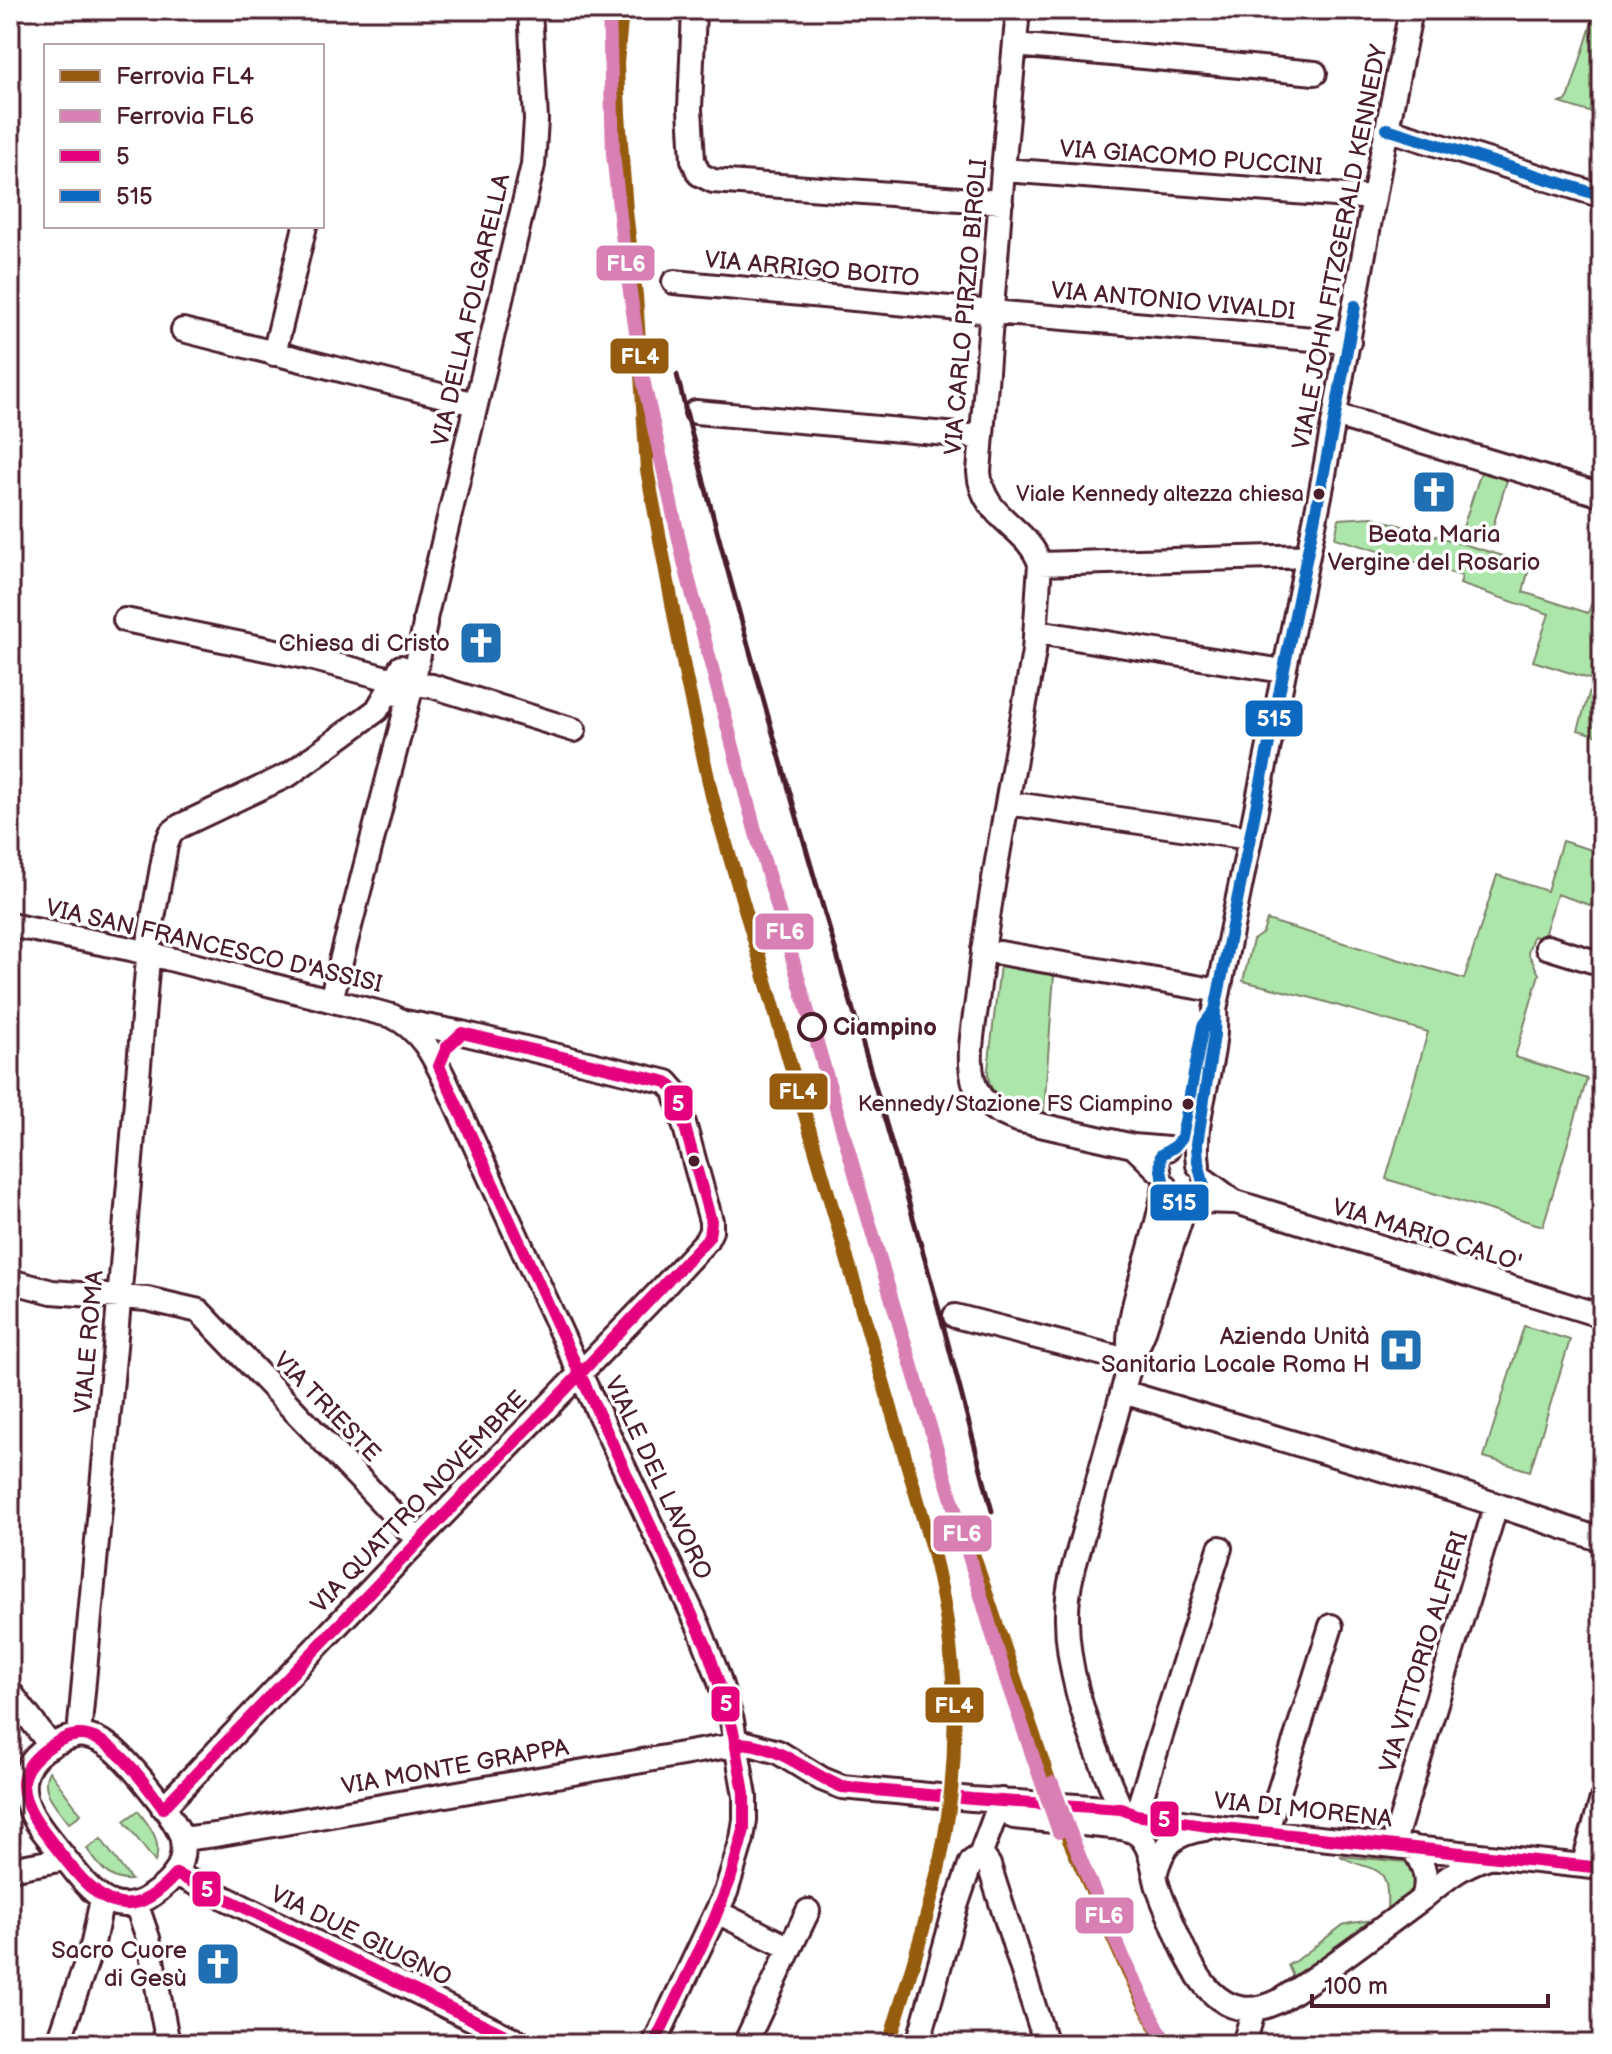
<svg xmlns="http://www.w3.org/2000/svg" width="1612" height="2054" font-family="'Balsamiq Sans',sans-serif">
	<style>
		.green { fill: #ade6aa; stroke: #7c826a; stroke-width: 2 }
		.lines { fill: none; stroke-linecap: round; stroke-linejoin: round }
		.minor-casing { stroke: #4a1f2b; stroke-width: 28 }
		.minor { stroke: #fff; stroke-width: 22 }
		.rail { stroke: #4a1f2b; stroke-width: 5 }
		.bus-1-casing { stroke: #fff; stroke-width: 18 }
		.bus-2-casing { stroke: #fff; stroke-width: 18 }
		.bus-1 { stroke: #e5007d; stroke-width: 12 }
		.bus-2 { stroke: #0c69bf; stroke-width: 12 }
		.rail-1-casing { stroke: #fff; stroke-width: 20 }
		.rail-2-casing { stroke: #fff; stroke-width: 20 }
		.rail-1 { stroke: #965b0e; stroke-width: 14 }
		.rail-2 { stroke: #d880b4; stroke-width: 14 }
		.bus-dot { fill: #4a1f2b; stroke: #fff; stroke-width: 3 }
		.stop-dot { fill: #fff; stroke: #4a1f2b; stroke-width: 4 }
		.labels { text-anchor: middle; dominant-baseline: central; stroke-width: 7; stroke-linejoin: round; paint-order: stroke }
		.bus-label { font-size: 22px; fill: #4a1f2b; stroke: #fff; text-anchor: end }
		.street-label { font-size: 24px; fill: #4a1f2b; stroke: #fff }
		.poi-label { font-size: 24px; fill: #4a1f2b; stroke: #fff; text-anchor: end }
		.stop-label { font-size: 24px; font-weight: bold; fill: #4a1f2b; stroke: #fff; text-anchor: start }
		.line-badge { stroke: #fff; stroke-width: 3 }
		.badge-label { font-size: 22px; text-anchor: middle; font-weight: bold; fill: #fff }
	</style>
	<rect width="100%" height="100%" fill="#fff"/>
	<filter id="ink" filterUnits="userSpaceOnUse"><feTurbulence type="fractalNoise" baseFrequency=".0125" numOctaves="2"/><feDisplacementMap in="SourceGraphic" scale="16" xChannelSelector="R" yChannelSelector="G"/><feConvolveMatrix kernelMatrix="1 2 1 2 8 2 1 2 1" color-interpolation-filters="sRGB"/></filter>
	<g filter="url(#ink)">
		<path class="green" d="M1577 10H1602V116L1560 103 1566 101 1569 96 1594 16Z
			M1481 472 1507 480 1490 536 1463 527Z
			M1372 517 1530 564 1523 592 1588 613 1598 587 1602 588V737L1578 730 1593 680 1533 661 1549 614 1460 584 1462 576 1335 538 1339 519Z
			M1562 841 1602 853V909L1557 894 1543 939 1533 936 1528 953 1539 974 1515 1057 1587 1079 1543 1226 1386 1179 1428 1032 1312 998 1243 981 1253 940 1263 933 1267 920 1464 979 1497 875 1547 891Z
			M1000 965 1054 975 1044 1111C1019 1105 987 1104 988 1070Z
			M1524 1326 1570 1340 1530 1471 1484 1457Z
			M49 1771 81 1814 69 1823C58 1808 38 1790 49 1771Z
			M138 1811C150 1827 163 1841 155 1862L124 1821Z
			M101 1839 131 1880C109 1882 99 1865 87 1849Z
			M1340 1856 1407 1862 1417 1872 1415 1888 1387 1910C1390 1859 1374 1875 1340 1856Z
			M1374 1920 1294 1979 1288 1965 1296 1961 1343 1925C1353 1921 1364 1922 1374 1920Z"/>
		<g class="lines">
			<g class="minor-casing">
				<path id="minor" d="M530 10 536 120 533 165 425 619V624L413 684 410 693 402 696 395 693 393 686 397 678 406 676 413 684 432 686 574 730
					M694 10 690 109 693 160 699 174 713 181 1001 202
					M1018 10 1003 170 979 472C982 519 1028 526 1040 564L1034 651C1015 765 991 878 978 993 975 1021 966 1055 974 1083 981 1105 998 1113 1018 1120L1133 1146 1168 1149
					M1015 45 1315 73
					M1387 129 1602 196
					M1003 170 1374 198
					M674 282 992 312 1349 342
					M183 330 475 404
					M274 354 305 226
					M696 412 981 437
					M1335 415 1602 495
					M1040 564 1308 556
					M125 620 310 658 394 680 401 667
					M1037 632 1283 671
					M1008 803 1250 838
					M10 925 131 949 392 1016C421 1030 433 1055 446 1082L568 1348 699 1627 718 1676 732 1721 745 1796V1820L742 1839 726 1892 654 2044
					M1547 947 1602 964
					M983 950 1219 991
					M331 1000 410 693
					M1133 1146 1159 1171
					M1198 1165C1191 1113 1219 1062 1215 1010L1321 491 1381 159 1411 10
					M1205 1180 1235 1202
					M1196 1201 1236 1202 1602 1316
					M10 1281 52 1292 147 1299 199 1311 418 1540
					M955 1316 1131 1361
					M1129 1343C1129 1321 1136 1298 1142 1276 1151 1246 1160 1216 1165 1185
					M1123 1392 1455 1491 1602 1540
					M10 1692 50 1745
					M79 1735 117 1325 150 935 166 845 171 833 180 826 290 774 377 710 393 683
					M79 1735C91 1736 102 1740 112 1748 128 1761 179 1821 182 1840 186 1865 172 1882 152 1895 141 1903 126 1908 112 1903 92 1896 77 1873 64 1857 42 1830 4 1791 36 1757 48 1745 62 1739 79 1735Z
					M1001 1800 1014 1817 1122 1828C1130 1830 1138 1832 1143 1840 1153 1853 1153 1871 1158 1887 1162 1901 1169 1914 1174 1927 1192 1972 1220 2030 1279 2001 1326 1972 1370 1937 1415 1904 1439 1886 1456 1867 1486 1858
					M163 1808 405 1554 657 1294 706 1241 711 1231V1221L677 1098 675 1091 667 1082 462 1033 405 1022
					M1121 1809C1091 1741 1053 1649 1072 1574L1131 1361 1143 1334 1181 1218 1190 1204
					M1136 1815 1220 1548
					M1266 1833 1331 1626
					M182 1839 215 1835 746 1743 778 1752 822 1779 842 1787 972 1799 1121 1809 1136 1815 1215 1827 1602 1868
					M1393 1845 1492 1519
					M1412 1847C1423 1864 1430 1878 1423 1898
					M980 1856 984 1858 989 1865 1046 2044
					M980 1856 1001 1800
					M1583 1866 1602 1799
					M10 1869 65 1859
					M176 1874 523 2044
					M1155 1875C1163 1844 1173 1834 1205 1829
					M136 1903 148 1938 168 2044
					M717 1912 790 1948 745 2044
					M790 1948 808 1911
					M58 2044 93 1943 102 1899
					M918 2044 956 1906 970 1865 972 1861 980 1856
					M1244 2044 1254 2009"/>
			</g>
			<use href="#minor" class="minor"/>
			<path class="rail" d="M677 375C749 667 838 953 920 1242 946 1331 968 1422 992 1511"/>
			<g class="bus-1-casing">
				<path id="bus-1" d="M462 1033 667 1082 675 1091 711 1221 709 1237 580 1374 439 1066 447 1047Z
					M580 1374 706 1645 726 1704 734 1735 744 1793V1830L730 1880 714 1920 654 2044
					M736 1743C778 1743 805 1772 842 1787L972 1799 1121 1809 1136 1815 1215 1827 1602 1868
					M523 2044 176 1874C124 1933 94 1896 57 1849 43 1831 24 1810 23 1785 23 1770 34 1759 45 1750 55 1743 65 1736 78 1735 113 1734 144 1783 163 1808L580 1374"/>
			</g>
			<g class="bus-2-casing">
				<path id="bus-2" d="M1387 129 1602 196
					M1333 427 1355 306
					M1333 427 1355 306
					M1215 1010 1214 1035 1197 1144 1198 1162 1205 1191C1202 1198 1199 1202 1191 1204 1167 1209 1158 1172 1161 1155L1174 1147 1182 1137 1203 1026Z
					M1215 1010 1333 427
					M1215 1010 1333 427"/>
			</g>
			<use href="#bus-1" class="bus-1"/>
			<use href="#bus-2" class="bus-2"/>
			<g class="rail-1-casing">
				<path id="rail-1" d="M622 10 617 63 619 114 626 211 636 295 647 470 686 678 712 796 932 1549C958 1649 962 1755 941 1856 928 1920 907 1982 889 2044
					M964 1527 1069 1840 1127 1970 1164 2044"/>
			</g>
			<g class="rail-2-casing">
				<path id="rail-2" d="M609 10 613 154 624 252 643 379 685 566 755 830 894 1307 1006 1679 1059 1832
					M1052 1783C1083 1873 1122 1959 1166 2044"/>
			</g>
			<use href="#rail-1" class="rail-1"/>
			<use href="#rail-2" class="rail-2"/>
		</g>
	</g>
	<defs>
		<g id="church-square" transform="scale(2.3)"><rect x="-9" y="-9" width="18" height="18" rx="4" fill="#1f6fb2" stroke="#fff"/><path d="M-1.2-6h2.4v3.5h3.3v2.4h-3.3V6h-2.4V-.1h-3.3v-2.4h3.3Z" fill="#fff"/></g>
		<g id="hospital-square" transform="scale(2.3)"><rect x="-9" y="-9" width="18" height="18" rx="4" fill="#1f6fb2" stroke="#fff"/><path d="M-5-5h3v3.5h4V-5h3V5h-3V1.5h-4V5h-3Z" fill="#fff"/></g>
	</defs>
	<g fill-rule="evenodd">
		<use href="#church-square" x="1434" y="492"/>
		<use href="#church-square" x="481" y="643"/>
		<use href="#hospital-square" x="1401" y="1350"/>
		<use href="#church-square" x="218" y="1964"/>
	</g>
	<g class="bus-dot">
		<circle cx="1319" cy="494" r="7"/>
		<circle cx="1188" cy="1104" r="7"/>
		<circle cx="694" cy="1161" r="7"/>
	</g>
	<circle class="stop-dot" cx="812" cy="1027" r="13"/>
	<g class="labels">
		<g class="bus-label">
			<text x="1304" y="494">Viale Kennedy altezza chiesa</text>
			<text x="1173" y="1104">Kennedy/Stazione FS Ciampino</text>
		</g>
		<g class="street-label">
			<text transform="translate(1191 158) rotate(4)">VIA GIACOMO PUCCINI</text>
			<text transform="translate(1340 247) rotate(-79)">VIALE JOHN FITZGERALD KENNEDY</text>
			<text transform="translate(812 269) rotate(5)">VIA ARRIGO BOITO</text>
			<text transform="translate(1173 301) rotate(5)">VIA ANTONIO VIVALDI</text>
			<text transform="translate(966 307) rotate(-85)">VIA CARLO PIRZIO BIROLI</text>
			<text transform="translate(471 310) rotate(-77)">VIA DELLA FOLGARELLA</text>
			<text transform="translate(214 946) rotate(13)">VIA SAN FRANCESCO D'ASSISI</text>
			<text transform="translate(1427 1235) rotate(17)">VIA MARIO CALO'</text>
			<text transform="translate(89 1342) rotate(-85)">VIALE ROMA</text>
			<text transform="translate(327 1407) rotate(46)">VIA TRIESTE</text>
			<text transform="translate(658 1478) rotate(65)">VIALE DEL LAVORO</text>
			<text transform="translate(419 1502) rotate(-46)">VIA QUATTRO NOVEMBRE</text>
			<text transform="translate(1424 1652) rotate(-73)">VIA VITTORIO ALFIERI</text>
			<text transform="translate(455 1767) rotate(-10)">VIA MONTE GRAPPA</text>
			<text transform="translate(1303 1810) rotate(6)">VIA DI MORENA</text>
			<text transform="translate(361 1936) rotate(26)">VIA DUE GIUGNO</text>
		</g>
		<g class="poi-label">
			<text x="1434" y="534" text-anchor="middle">Beata Maria<tspan x="1434" dy="28">Vergine del Rosario</tspan></text>
			<text x="450" y="643">Chiesa di Cristo</text>
			<text x="1370" y="1336">Azienda Unità<tspan x="1370" dy="28">Sanitaria Locale Roma H</tspan></text>
			<text x="187" y="1950">Sacro Cuore<tspan x="187" dy="28">di Gesù</tspan></text>
		</g>
		<g class="stop-label">
			<text x="833" y="1027">Ciampino</text>
		</g>
	</g>
	<g class="line-badge">
		<rect x="595" y="244" width="61" height="38" rx="8" fill="#d880b4"/>
		<rect x="609" y="337" width="61" height="38" rx="8" fill="#965b0e"/>
		<rect x="1244" y="699" width="60" height="39" rx="8" fill="#0c69bf"/>
		<rect x="754" y="912" width="61" height="39" rx="8" fill="#d880b4"/>
		<rect x="768" y="1072" width="61" height="39" rx="8" fill="#965b0e"/>
		<rect x="663" y="1084" width="31" height="38" rx="8" fill="#e5007d"/>
		<rect x="1149" y="1183" width="61" height="39" rx="8" fill="#0c69bf"/>
		<rect x="932" y="1514" width="61" height="39" rx="8" fill="#d880b4"/>
		<rect x="710" y="1685" width="31" height="38" rx="8" fill="#e5007d"/>
		<rect x="924" y="1686" width="61" height="38" rx="8" fill="#965b0e"/>
		<rect x="1149" y="1800" width="31" height="38" rx="8" fill="#e5007d"/>
		<rect x="191" y="1870" width="31" height="38" rx="8" fill="#e5007d"/>
		<rect x="1074" y="1896" width="61" height="39" rx="8" fill="#d880b4"/>
	</g>
	<g class="badge-label">
		<text x="626" y="271">FL6</text>
		<text x="640" y="364">FL4</text>
		<text x="1274" y="726">515</text>
		<text x="785" y="939">FL6</text>
		<text x="798" y="1099">FL4</text>
		<text x="678" y="1111">5</text>
		<text x="1179" y="1210">515</text>
		<text x="962" y="1541">FL6</text>
		<text x="726" y="1711">5</text>
		<text x="954" y="1713">FL4</text>
		<text x="1164" y="1827">5</text>
		<text x="207" y="1897">5</text>
		<text x="1104" y="1923">FL6</text>
	</g>
	<rect width="1612" height="2054" fill="none" stroke="#fff" stroke-width="40"/>
	<rect x="20" y="20" width="1572" height="2014" fill="none" stroke="#4a1f2b" stroke-width="3" filter="url(#ink)"/>
	<rect x="44" y="44" width="280" height="184" fill="#ffffff" stroke="#b7a5aa" stroke-width="2"/>
	<rect x="60" y="70" width="40" height="12" fill="#965b0e" stroke="#b7a5aa" stroke-width="2"/>
	<text x="116" y="84" font-size="24" fill="#4a1f2b">Ferrovia FL4</text>
	<rect x="60" y="110" width="40" height="12" fill="#d880b4" stroke="#b7a5aa" stroke-width="2"/>
	<text x="116" y="124" font-size="24" fill="#4a1f2b">Ferrovia FL6</text>
	<rect x="60" y="150" width="40" height="12" fill="#e5007d" stroke="#b7a5aa" stroke-width="2"/>
	<text x="116" y="164" font-size="24" fill="#4a1f2b">5</text>
	<rect x="60" y="190" width="40" height="12" fill="#0c69bf" stroke="#b7a5aa" stroke-width="2"/>
	<text x="116" y="204" font-size="24" fill="#4a1f2b">515</text>
	<path d="M1312 1994v12h236v-12" fill="none" stroke="#4a1f2b" stroke-width="4"/>
	<text x="1324" y="1994" font-size="24" fill="#4a1f2b" stroke="#ffffff" stroke-width="6" paint-order="stroke">100 m</text>
</svg>
